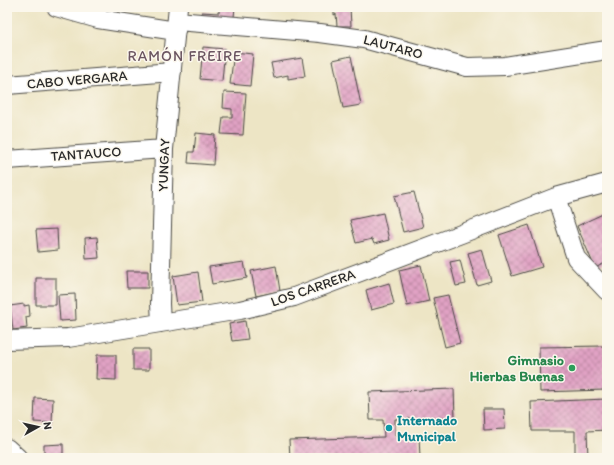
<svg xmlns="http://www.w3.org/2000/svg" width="614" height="465" font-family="Itim,sans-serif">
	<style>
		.building { fill: url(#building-cross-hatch) }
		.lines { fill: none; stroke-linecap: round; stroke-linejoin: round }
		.minor-casing { stroke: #484742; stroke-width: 20 }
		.minor { stroke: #fff; stroke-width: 18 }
		.leisure-dot { fill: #2e9e5b; stroke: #fbf7ec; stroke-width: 1.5 }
		.culture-dot { fill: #0f9aa8; stroke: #fbf7ec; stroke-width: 1.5 }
		.labels { text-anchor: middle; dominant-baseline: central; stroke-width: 3; stroke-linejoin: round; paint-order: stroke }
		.street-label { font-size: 14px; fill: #2b2b2b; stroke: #fbf7ec }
		.leisure-label { font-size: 14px; font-weight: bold; fill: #27864d; stroke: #fbf7ec; text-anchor: end }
		.culture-label { font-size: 14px; font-weight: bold; fill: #0d838f; stroke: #fbf7ec; text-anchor: start }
		.neighbourhood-label { font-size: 15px; letter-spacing: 1px; fill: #6b5561; stroke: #fbf7ec }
	</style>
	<defs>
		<pattern id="building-cross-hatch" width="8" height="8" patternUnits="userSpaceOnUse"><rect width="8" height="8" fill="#e1a2c4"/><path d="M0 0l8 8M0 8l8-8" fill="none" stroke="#b7849f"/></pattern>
	</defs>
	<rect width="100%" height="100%" fill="#fbf7ec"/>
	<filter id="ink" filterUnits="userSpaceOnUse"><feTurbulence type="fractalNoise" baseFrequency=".025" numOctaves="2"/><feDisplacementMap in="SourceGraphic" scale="8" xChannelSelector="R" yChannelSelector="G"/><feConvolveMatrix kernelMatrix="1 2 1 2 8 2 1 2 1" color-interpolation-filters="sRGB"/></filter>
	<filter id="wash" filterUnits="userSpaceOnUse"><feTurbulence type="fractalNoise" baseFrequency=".012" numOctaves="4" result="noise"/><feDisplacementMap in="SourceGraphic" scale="16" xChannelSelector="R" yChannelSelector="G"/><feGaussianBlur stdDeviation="0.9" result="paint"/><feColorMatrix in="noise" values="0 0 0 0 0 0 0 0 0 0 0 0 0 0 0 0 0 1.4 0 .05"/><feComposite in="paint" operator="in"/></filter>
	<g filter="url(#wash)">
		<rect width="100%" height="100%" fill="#ede5c5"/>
		<g id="blocks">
			<path class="building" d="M219 7H235L234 17 201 18 202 12 219 13Z
				M334 7H350L351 26H337L336 14 334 15Z
				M203 47 225 49 222 81 200 79Z
				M234 52 253 54 250 86 230 84Z
				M351 56 361 105 343 108 333 60Z
				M302 58 305 76 288 79V75L274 78 271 63Z
				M224 92 246 93 243 135 221 134 223 117H232V109L223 108Z
				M196 133 215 135 213 165 188 163 189 152H194Z
				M414 192 423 227 403 232 394 196Z
				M607 212V262L595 268 577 226Z
				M383 213 389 240 374 244 372 239 356 243 350 220Z
				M529 225 542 267 512 276 499 235Z
				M57 229 58 250 38 252 36 230Z
				M97 237 99 258 86 259 85 238Z
				M482 249 491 281 477 285 468 253Z
				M460 260 466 284 456 286 450 262Z
				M244 262 247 278 212 284 209 267Z
				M421 265 429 301 407 306 399 270Z
				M276 266 280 291 256 296 251 271Z
				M126 271H148V288H127Z
				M198 272 202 302 177 305 173 276Z
				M36 278H56V305H36Z
				M389 283 394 304 371 310 366 290Z
				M75 294 76 320 60 321 58 295Z
				M448 295 460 343 445 347 433 298Z
				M24 304V306L29 305 30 316 26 317 27 328 13 330 10 306Z
				M245 321 248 339 232 341 229 324Z
				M604 346 605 390 540 392 539 347Z
				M133 349H149V370H133Z
				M97 355H116V380L96 379Z
				M454 389 455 418 395 419V436H419L420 458H290L289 440 384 437 383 420H370L369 392Z
				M35 398 53 399 52 423 34 422Z
				M607 399V430L587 431 588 458H575V431H532L531 402Z
				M483 409H504L505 429 484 430Z
				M63 444V458H44V445Z"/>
		</g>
	</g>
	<g filter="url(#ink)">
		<use href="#blocks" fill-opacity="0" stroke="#484742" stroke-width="1"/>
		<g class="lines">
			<g class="minor-casing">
				<path id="minor" d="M56 7 98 19 176 31
					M177 21 320 33 364 39 467 67 505 66 607 50
					M7 85 172 72
					M7 160 164 149
					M556 197 576 258 607 291
					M161 323 160 304 164 149 178 7
					M7 340 68 338 240 310 294 297 461 234 556 197 607 183
					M7 448 18 458"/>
			</g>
			<use href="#minor" class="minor"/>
		</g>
	</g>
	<circle class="leisure-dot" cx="572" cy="368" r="4"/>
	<circle class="culture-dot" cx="389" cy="428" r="4"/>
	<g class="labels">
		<g class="street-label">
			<text transform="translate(393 47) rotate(15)">LAUTARO</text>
			<text transform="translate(77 80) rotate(-5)">CABO VERGARA</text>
			<text transform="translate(86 154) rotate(-4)">TANTAUCO</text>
			<text transform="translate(164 165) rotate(-88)">YUNGAY</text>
			<text transform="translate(313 288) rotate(-19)">LOS CARRERA</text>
		</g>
		<g class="leisure-label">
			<text x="564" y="360">Gimnasio<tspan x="564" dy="16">Hierbas Buenas</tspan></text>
		</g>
		<g class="culture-label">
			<text x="397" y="420">Internado<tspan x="397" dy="16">Municipal</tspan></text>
		</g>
		<g class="neighbourhood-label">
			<text x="185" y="56">RAMÓN FREIRE</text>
		</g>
	</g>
	<rect width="614" height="465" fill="none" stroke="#fbf7ec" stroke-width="24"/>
	<g transform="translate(38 427) rotate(82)" stroke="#fbf7ec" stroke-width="3" paint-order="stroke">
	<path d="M0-3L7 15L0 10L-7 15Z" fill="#2b2b2b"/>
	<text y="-6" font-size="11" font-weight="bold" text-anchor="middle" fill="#2b2b2b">N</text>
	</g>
</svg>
